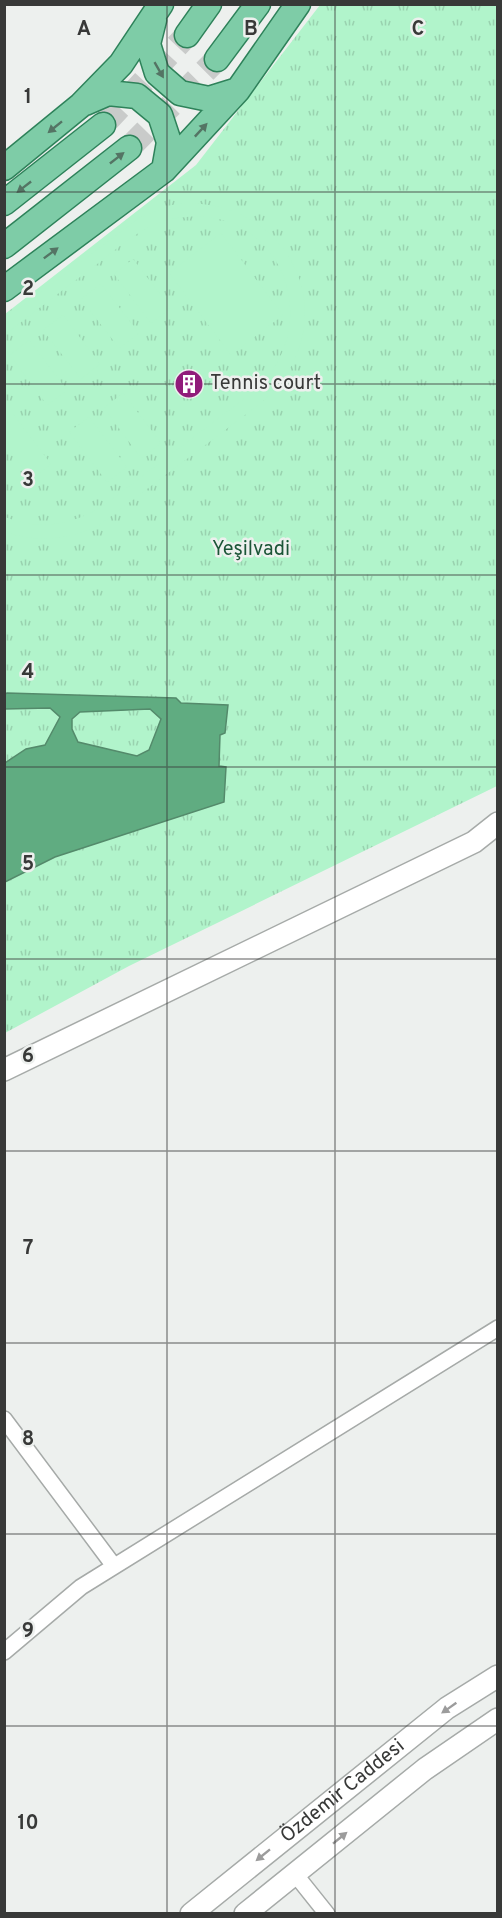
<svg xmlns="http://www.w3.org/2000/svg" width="502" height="1918" font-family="Overpass,sans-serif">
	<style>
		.grass { fill: url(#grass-tufts) }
		.pitch { fill: #b1f4cb }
		.water { fill: #60ac81; stroke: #548a6b; stroke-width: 1.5; fill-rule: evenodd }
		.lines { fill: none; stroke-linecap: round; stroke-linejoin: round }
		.primary-tunnel { stroke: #c9cbca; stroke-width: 24; stroke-dasharray: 24 12; stroke-linecap: butt }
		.street-casing { stroke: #a6aaa8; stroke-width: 18 }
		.secondary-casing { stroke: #a6aaa8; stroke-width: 24 }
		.primary-casing { stroke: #2e825a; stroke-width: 27 }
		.street { stroke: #fff; stroke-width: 15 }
		.secondary { stroke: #fff; stroke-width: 21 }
		.primary { stroke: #7ecca7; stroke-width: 24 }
		.oneway { fill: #547464 }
		.oneway2 { fill: #9c9c9c }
		.grid { fill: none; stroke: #383938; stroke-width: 1.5; stroke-opacity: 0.55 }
		.labels { text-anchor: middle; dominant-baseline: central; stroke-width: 5; stroke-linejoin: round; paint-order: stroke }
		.poi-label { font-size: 20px; fill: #383938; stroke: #edf0ee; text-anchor: start }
		.park-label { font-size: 20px; fill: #1b5537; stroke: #edf0ee }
		.street-label { font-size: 20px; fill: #383938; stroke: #edf0ee }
		.grid-label { font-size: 20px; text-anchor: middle; font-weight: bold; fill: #383938; stroke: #edf0ee; stroke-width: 5; stroke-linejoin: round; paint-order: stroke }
	</style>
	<defs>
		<pattern id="grass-tufts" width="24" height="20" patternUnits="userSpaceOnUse" patternTransform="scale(1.5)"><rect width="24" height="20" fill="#b1f4cb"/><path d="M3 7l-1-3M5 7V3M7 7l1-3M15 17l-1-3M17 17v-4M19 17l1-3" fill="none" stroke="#99d2af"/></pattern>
	</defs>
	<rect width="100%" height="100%" fill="#edf0ee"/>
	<path class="grass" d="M320 5H497V786L129 966 5 1033V314L196 165Z"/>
	<path class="pitch" d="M188 203C300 205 346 330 261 403L98 526C67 540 37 543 5 532V517C40 531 72 525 103 506L253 392C329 326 281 201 177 218 143 223 115 251 88 271 60 292 32 313 5 335V319L141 217 172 205Z
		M221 233 283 315 231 355 169 273Z
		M133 259 171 308 151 323 114 274Z
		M101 284 139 333 119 348 81 299Z
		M63 315 100 364 81 379 43 330Z
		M29 340 67 390 47 405 10 355Z
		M123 393 161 443 141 458 104 408Z
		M13 414 51 464 31 479 5 444V421Z
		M89 417 127 467 107 482 69 432Z"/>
	<path class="water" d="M7 693 176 698 181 703 228 705 225 733 220 735 219 766 226 767 224 802 55 857 5 882V763L26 749 45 745 60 717 50 708 5 709V694ZM150 709 161 719 149 750 137 756 78 742 72 729V719L80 712Z"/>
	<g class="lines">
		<path class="primary-tunnel" d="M103 125 187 35
			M129 148 217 59"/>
		<g class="street-casing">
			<path id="street" d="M4 1419 114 1566
				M4 1652 81 1587 498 1328
				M295 1874 327 1914"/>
		</g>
		<g class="secondary-casing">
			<g id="secondary">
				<path d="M4 1070 474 842 498 823"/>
				<path id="s1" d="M191 1914 447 1708 498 1676"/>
				<path d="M245 1914 425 1769 498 1719"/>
			</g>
		</g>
		<g class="primary-casing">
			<path id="primary" d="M154 20 148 44 157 73 180 93 209 99 238 90
				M187 35 209 4
				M217 59 258 4
				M85 103 108 93 137 96 160 115 169 142 164 170
				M4 168 81 105 121 64 161 4
				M4 203 103 125
				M4 246 129 148
				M4 289 164 170 238 90 298 4"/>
		</g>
		<use href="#street" class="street"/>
		<use href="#secondary" class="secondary"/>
		<use href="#primary" class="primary"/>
	</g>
	<defs><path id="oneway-solid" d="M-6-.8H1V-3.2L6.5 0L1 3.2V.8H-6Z" transform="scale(1.5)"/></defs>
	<g class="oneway">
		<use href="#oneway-solid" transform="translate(159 70) rotate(60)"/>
		<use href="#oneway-solid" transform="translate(55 127) rotate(141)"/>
		<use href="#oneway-solid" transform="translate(201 130) rotate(-47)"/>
		<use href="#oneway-solid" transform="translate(117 158) rotate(-38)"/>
		<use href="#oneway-solid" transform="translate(24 187) rotate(142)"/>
		<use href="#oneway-solid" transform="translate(51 253) rotate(-37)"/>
	</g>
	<g class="oneway2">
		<use href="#oneway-solid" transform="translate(449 1708) rotate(145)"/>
		<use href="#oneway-solid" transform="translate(340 1838) rotate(-39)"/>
		<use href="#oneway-solid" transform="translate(263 1855) rotate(141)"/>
	</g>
	<path class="grid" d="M167 4V1914M335 4V1914M4 192H498M4 384H498M4 575H498M4 767H498M4 959H498M4 1151H498M4 1343H498M4 1534H498M4 1726H498"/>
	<defs>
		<g id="building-disc" transform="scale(1.5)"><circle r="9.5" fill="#911b7a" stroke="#edf0ee"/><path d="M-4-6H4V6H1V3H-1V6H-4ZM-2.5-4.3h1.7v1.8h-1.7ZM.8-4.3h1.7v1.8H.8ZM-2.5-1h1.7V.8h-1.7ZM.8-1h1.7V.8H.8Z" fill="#fff"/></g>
	</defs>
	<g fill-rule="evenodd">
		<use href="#building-disc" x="189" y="384"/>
	</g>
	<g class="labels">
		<g class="poi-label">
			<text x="210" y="384">Tennis court</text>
		</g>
		<g class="park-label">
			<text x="251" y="550">Yeşilvadi</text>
		</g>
		<g class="street-label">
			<text stroke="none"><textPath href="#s1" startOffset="195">Özdemir Caddesi</textPath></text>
		</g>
	</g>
	<g class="grid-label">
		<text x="84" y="35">A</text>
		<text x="251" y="35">B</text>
		<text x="418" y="35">C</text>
		<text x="28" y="103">1</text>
		<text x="28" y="295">2</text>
		<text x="28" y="486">3</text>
		<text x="28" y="678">4</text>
		<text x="28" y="870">5</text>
		<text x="28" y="1062">6</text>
		<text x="28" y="1254">7</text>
		<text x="28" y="1445">8</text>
		<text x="28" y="1637">9</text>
		<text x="28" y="1829">10</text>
	</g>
	<rect width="502" height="1918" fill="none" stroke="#383938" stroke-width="12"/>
</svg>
